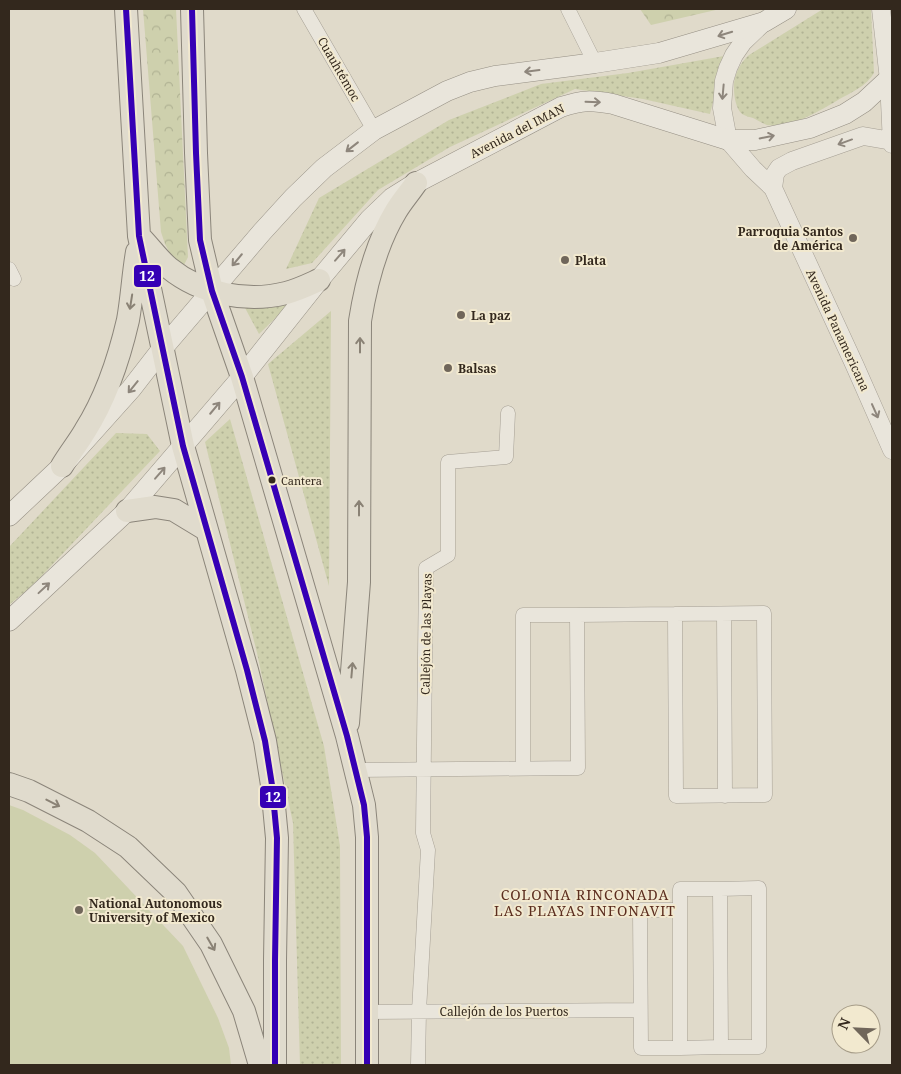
<svg xmlns="http://www.w3.org/2000/svg" width="901" height="1074" font-family="'Noto Serif',serif">
	<style>
		.grass { fill: url(#grass-dots) }
		.park { fill: url(#park-crowns) }
		.pitch { fill: #ced0ad }
		.lines { fill: none; stroke-linecap: round; stroke-linejoin: round }
		.minor-casing { stroke: #a59f94; stroke-width: 15 }
		.tertiary-casing { stroke: #a59f94; stroke-width: 19 }
		.secondary-casing { stroke: #958f84; stroke-width: 21 }
		.primary-casing { stroke: #8b857a; stroke-width: 24 }
		.minor { stroke: #e9e5db; stroke-width: 14 }
		.tertiary { stroke: #e9e5db; stroke-width: 18 }
		.secondary { stroke: #e9e5db; stroke-width: 20 }
		.primary { stroke: #e0dbcd; stroke-width: 22 }
		.bus-1-casing { stroke: #f2e9cf; stroke-width: 10 }
		.bus-1 { stroke: #3600b5; stroke-width: 6 }
		.oneway { stroke: #8e867c }
		.oneway2 { stroke: #8a8275 }
		.poi-dot { fill: #70665a; stroke: #f2e9cf; stroke-width: 2 }
		.bus-dot { fill: #33281d; stroke: #f2e9cf; stroke-width: 2 }
		.labels { text-anchor: middle; dominant-baseline: central; stroke-width: 4; stroke-linejoin: round; paint-order: stroke }
		.bus-label { font-size: 11px; fill: #33281d; stroke: #f2e9cf; text-anchor: start }
		.street-label { font-size: 12px; fill: #33281d; stroke: #f2e9cf }
		.poi-label { font-size: 12px; font-weight: bold; fill: #33281d; stroke: #f2e9cf; text-anchor: start }
		.neighbourhood-label { font-size: 14px; letter-spacing: 1px; fill: #5c2e1f; stroke: #f2e9cf }
		.line-badge { stroke: #f2e9cf; stroke-width: 2 }
		.badge-label { font-size: 14px; text-anchor: middle; font-weight: bold; fill: #fff }
	</style>
	<defs>
		<pattern id="grass-dots" width="8" height="8" patternUnits="userSpaceOnUse" patternTransform="scale(1.25)"><rect width="8" height="8" fill="#ced0ad"/><path d="M2 2h.1M6 6h.1" fill="none" stroke="#b1b394" stroke-width="1.8" stroke-linecap="round"/></pattern>
		<pattern id="park-crowns" width="20" height="18" patternUnits="userSpaceOnUse" patternTransform="scale(1.25)"><rect width="20" height="18" fill="#ced0ad"/><path d="M2 6a3 3 0 1 1 6 0M12 15a3 3 0 1 1 6 0" fill="none" stroke="#b1b394"/></pattern>
	</defs>
	<rect width="100%" height="100%" fill="#e0daca"/>
	<path class="grass" d="M823 9H871L874 73C867 86 850 93 838 100 819 111 789 130 767 125 762 123 757 120 753 118 750 117 745 116 742 114 736 109 734 96 734 89 733 76 740 63 749 55Z
		M724 56 710 114 643 99 575 89 450 147 378 190 312 263 286 269 319 198 449 120 541 84 628 73Z
		M293 301 259 334 244 306Z
		M331 311 329 586 268 364Z
		M230 419 324 746 340 846 341 1065H300L293 823 257 653 205 442Z
		M116 433 147 434 160 451 33 585 9 605V547Z"/>
	<path class="park" d="M143 9H176L188 257 183 267 173 259 165 244 161 232Z
		M640 9H720L651 25Z"/>
	<path class="pitch" d="M9 805 23 810 70 835 95 853 183 946 218 1018 229 1048 231 1065H9Z"/>
	<g class="lines">
		<g class="minor-casing">
			<path id="minor" d="M304 9 374 130
				M568 9 595 63
				M9 269 14 279
				M764 613 765 795 676 796 675 614Z
				M724 614 725 796
				M577 615 675 614
				M356 770 578 768 577 615H523V768
				M680 910V889H720
				M367 1012 640 1010
				M680 1048H641L640 910H680V1048L721 1047 720 889 759 888V1047H721
				M418 1065 419 1011 428 850 423 833 426 568 448 555V462L506 457 508 413"/>
		</g>
		<g class="tertiary-casing">
			<path id="tertiary" d="M881 9 889 80 892 144
				M764 22 743 42 734 55 728 68 724 81 722 108 728 140 753 169 773 188 855 366 892 450
				M773 188 775 174 779 168 792 161 863 136 892 141"/>
		</g>
		<g class="secondary-casing">
			<path id="secondary" d="M9 516 62 466 131 389 162 349 262 232 293 198 324 168 374 130 447 91 470 82 495 76 595 63 659 53 764 22 786 9
				M9 621 127 511 242 377 319 280 370 219 392 198 416 183 561 107C583 100 591 100 613 104L728 140H755L810 128 845 114 864 102 892 76"/>
		</g>
		<g class="primary-casing">
			<path id="primary" d="M126 9 139 236 183 446 247 670 265 741 272 785 277 838 275 960V1065
				M192 9 196 153 200 240 212 291 242 377 347 736 364 805 367 837V1065
				M140 237C150 247 158 259 169 268 201 294 247 303 286 293 298 290 308 285 319 280
				M62 466C69 454 78 443 85 431 106 398 119 359 128 320 132 298 133 275 137 252
				M127 511 155 507 174 510 207 530
				M348 723 359 582 360 321C366 283 376 244 396 211 402 201 410 192 416 183
				M9 784 29 791 88 821 128 847 176 893 211 944 244 1011 260 1065"/>
		</g>
		<use href="#minor" class="minor"/>
		<use href="#tertiary" class="tertiary"/>
		<use href="#secondary" class="secondary"/>
		<use href="#primary" class="primary"/>
		<g class="bus-1-casing">
			<path id="bus-1" d="M126 9 139 236 183 446 247 670 265 741 272 785 277 838 275 960V1065
				M192 9 196 153 200 240 212 291 242 377 347 736 364 805 367 837V1065"/>
		</g>
		<use href="#bus-1" class="bus-1"/>
	</g>
	<defs><path id="oneway-shaft" d="M-6 0H5M1.5-3L5.5 0L1.5 3" fill="none" stroke-width="1.6" stroke-linecap="round" stroke-linejoin="round" transform="scale(1.25)"/></defs>
	<g class="oneway">
		<use href="#oneway-shaft" transform="translate(725 34) rotate(163)"/>
		<use href="#oneway-shaft" transform="translate(532 71) rotate(173)"/>
		<use href="#oneway-shaft" transform="translate(723 92) rotate(95)"/>
		<use href="#oneway-shaft" transform="translate(593 102) rotate(2)"/>
		<use href="#oneway-shaft" transform="translate(767 137) rotate(-11)"/>
		<use href="#oneway-shaft" transform="translate(845 142) rotate(160)"/>
		<use href="#oneway-shaft" transform="translate(352 147) rotate(142)"/>
		<use href="#oneway-shaft" transform="translate(340 255) rotate(-49)"/>
		<use href="#oneway-shaft" transform="translate(237 260) rotate(130)"/>
		<use href="#oneway-shaft" transform="translate(133 387) rotate(129)"/>
		<use href="#oneway-shaft" transform="translate(215 408) rotate(-50)"/>
		<use href="#oneway-shaft" transform="translate(875 411) rotate(66)"/>
		<use href="#oneway-shaft" transform="translate(160 473) rotate(-49)"/>
		<use href="#oneway-shaft" transform="translate(44 588) rotate(-43)"/>
	</g>
	<g class="oneway2">
		<use href="#oneway-shaft" transform="translate(131 302) rotate(99)"/>
		<use href="#oneway-shaft" transform="translate(360 345) rotate(-90)"/>
		<use href="#oneway-shaft" transform="translate(359 508) rotate(-90)"/>
		<use href="#oneway-shaft" transform="translate(352 670) rotate(-85)"/>
		<use href="#oneway-shaft" transform="translate(53 803) rotate(27)"/>
		<use href="#oneway-shaft" transform="translate(211 944) rotate(60)"/>
	</g>
	<g class="poi-dot">
		<circle cx="853" cy="238" r="5"/>
		<circle cx="565" cy="260" r="5"/>
		<circle cx="461" cy="315" r="5"/>
		<circle cx="448" cy="368" r="5"/>
		<circle cx="79" cy="910" r="5"/>
	</g>
	<circle class="bus-dot" cx="272" cy="480" r="4.5"/>
	<g class="labels">
		<g class="bus-label">
			<text x="281" y="480">Cantera</text>
		</g>
		<g class="street-label">
			<text transform="translate(339 69) rotate(60)">Cuauhtémoc</text>
			<text transform="translate(517 131) rotate(-27)">Avenida del IMAN</text>
			<text transform="translate(838 330) rotate(65)">Avenida Panamericana</text>
			<text transform="translate(426 634) rotate(-89)">Callejón de las Playas</text>
			<text x="504" y="1011">Callejón de los Puertos</text>
		</g>
		<g class="poi-label">
			<text x="843" y="231" text-anchor="end">Parroquia Santos<tspan x="843" dy="14">de América</tspan></text>
			<text x="575" y="260">Plata</text>
			<text x="471" y="315">La paz</text>
			<text x="458" y="368">Balsas</text>
			<text x="89" y="903">National Autonomous<tspan x="89" dy="14">University of Mexico</tspan></text>
		</g>
		<g class="neighbourhood-label">
			<text x="585" y="894">COLONIA RINCONADA<tspan x="585" dy="16">LAS PLAYAS INFONAVIT</tspan></text>
		</g>
	</g>
	<g class="line-badge">
		<rect x="133" y="264" width="29" height="24" rx="5" fill="#3600b5"/>
		<rect x="259" y="785" width="28" height="24" rx="5" fill="#3600b5"/>
	</g>
	<g class="badge-label">
		<text x="147" y="281">12</text>
		<text x="273" y="802">12</text>
	</g>
	<rect width="901" height="1074" fill="none" stroke="#33281d" stroke-width="20"/>
	<g transform="translate(856 1029) rotate(294)"><circle r="24" fill="#f2e9cf" stroke="#a69c88"/>
	<path d="M0-4L9 19L0 12L-9 19Z" fill="#70665a"/>
	<text y="-8" font-size="14" font-weight="bold" text-anchor="middle" fill="#33281d">N</text>
	</g>
</svg>
